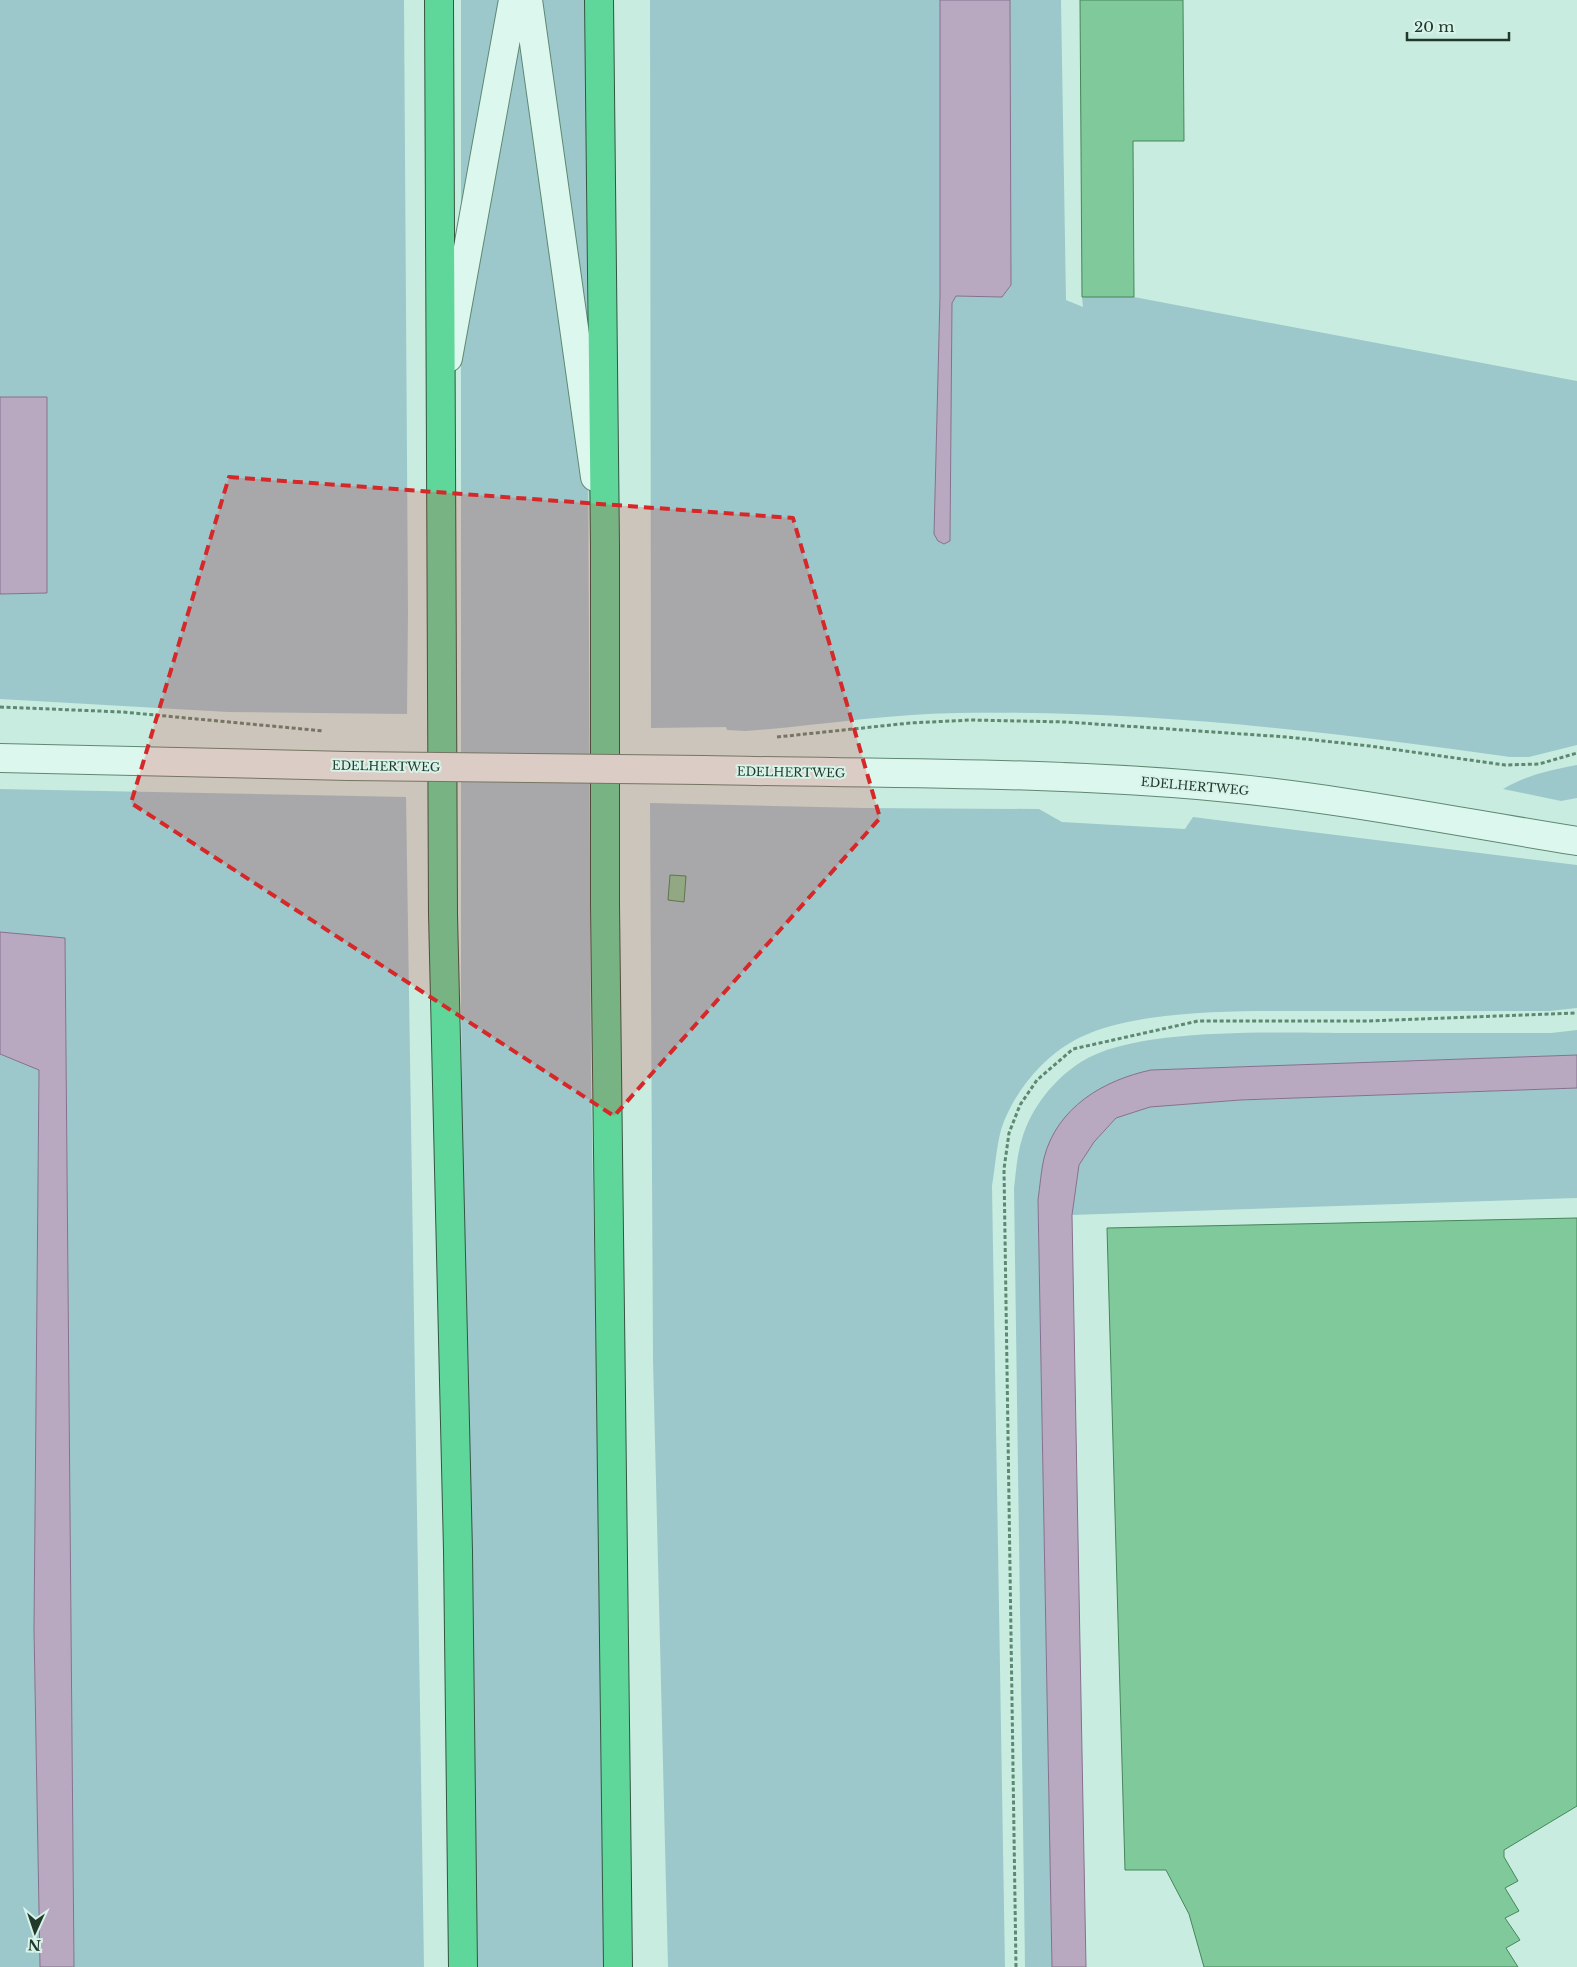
<svg xmlns="http://www.w3.org/2000/svg" width="1577" height="1967" font-family="'Libre Baskerville',serif">
	<style>
		.green { fill: #9dc8cb }
		.water { fill: #b8a9c1; stroke: #86708f }
		.building { fill: #80c99a; stroke: #45865b }
		.lines { fill: none; stroke-linecap: round; stroke-linejoin: round }
		.minor-casing { stroke: #5e8872; stroke-width: 30 }
		.highway-casing { stroke: #325641; stroke-width: 30 }
		.path { stroke: #5e8872; stroke-width: 3; stroke-dasharray: 4 2.5; stroke-linecap: butt }
		.minor { stroke: #dcf7ed; stroke-width: 28 }
		.highway { stroke: #5fd69a; stroke-width: 28 }
		.minor-bridge-casing { stroke: #5e8872; stroke-width: 30; stroke-linecap: butt }
		.minor-bridge { stroke: #dcf7ed; stroke-width: 28 }
		.marked { fill: #d62828; fill-opacity: 0.2; stroke: #d62828; stroke-width: 4; stroke-dasharray: 10 6; stroke-linejoin: round }
		.labels { text-anchor: middle; dominant-baseline: central; stroke-width: 4; stroke-linejoin: round; paint-order: stroke }
		.street-label { font-size: 12px; fill: #21392b; stroke: #d8f4ea }
	</style>
	<rect width="100%" height="100%" fill="#c8ede0"/>
	<path class="green" d="M0 0H404L408 612 407 714 228 712 0 699V594L46 593 47 397H0Z
		M461 0H586L591 1073 607 1967H470L461 1005Z
		M650 0H940V296L934 534 943 544 950 541 952 303 956 296 1002 297 1011 285 1010 0H1061L1066 300 1083 307 1082 297H1134L1577 381V745L1529 757H1510C1327 731 1141 710 957 713 886 714 816 726 745 731L727 730 726 727 651 728Z
		M1577 765V798L1561 801 1503 789C1527 775 1550 770 1577 765Z
		M0 789 406 797 424 1967H74L65 938 0 932Z
		M650 803 863 808 1039 809 1062 822 1185 829 1193 817 1577 865V1008L1550 1011C1478 1011 1406 1011 1334 1011 1262 1012 1132 1005 1070 1043 1039 1061 1009 1099 1000 1134 996 1151 995 1169 992 1186L1005 1967H668L653 1360Z
		M1577 1030V1055L1151 1070 1045 1156 1038 1200 1052 1967H1025L1014 1188C1016 1172 1017 1154 1022 1139 1031 1108 1054 1079 1081 1062 1136 1027 1276 1033 1342 1033 1412 1033 1481 1033 1551 1033Z
		M0 1054 39 1069 34 1629 40 1967H0Z
		M1577 1088V1198L1072 1215 1079 1165 1094 1142 1116 1118 1150 1107 1240 1100Z"/>
	<path class="water" d="M940 0H1010L1011 285 1002 297 956 296 952 303 950 541 944 544 938 541 934 534 940 296Z
		M0 397H47V593L0 594Z
		M0 932 65 938 74 1967H40L34 1629 39 1070 0 1054Z
		M1577 1055V1088L1240 1100 1150 1107 1116 1118 1094 1142 1079 1165 1072 1215 1086 1967H1052L1038 1200C1040 1186 1041 1171 1044 1158 1057 1107 1104 1080 1151 1070Z"/>
	<path class="building" d="M1080 0H1183L1184 141H1133L1134 297H1082Z
		M670 875 686 876 684 902 668 900Z
		M1577 1218V1806L1504 1850V1857L1518 1881 1505 1888 1519 1911 1505 1918 1520 1940 1506 1948 1518 1967H1204L1189 1914 1166 1870H1125L1107 1228Z"/>
	<g class="lines">
		<g class="minor-casing">
			<path id="minor" d="M528 0 595 477
				M448 358 513 0
				M0 758 349 766
				M703 770C875 774 1048 771 1219 787 1339 798 1458 822 1577 841"/>
		</g>
		<g class="highway-casing">
			<path id="highway" d="M439 0 443 914 458 1551 463 1967
				M599 0 605 546V906L618 1967"/>
		</g>
		<path class="path" d="M0 707 123 712 324 731
			M777 737 910 723 971 720 1066 722 1287 737 1370 746 1505 765 1539 764 1577 753
			M1016 1967 1004 1169 1009 1133 1020 1105 1037 1080 1073 1049 1198 1021H1369L1577 1013"/>
		<use href="#minor" class="minor"/>
		<use href="#highway" class="highway"/>
		<g class="minor-bridge-casing">
			<path id="minor-bridge" d="M349 766 703 770"/>
		</g>
		<use href="#minor-bridge" class="minor-bridge"/>
	</g>
	<path class="marked" d="M229 477 793 518 880 818 614 1116 131 803Z"/>
	<g class="labels">
		<g class="street-label">
			<text transform="translate(386 766) rotate(1)">EDELHERTWEG</text>
			<text transform="translate(791 772) rotate(1)">EDELHERTWEG</text>
			<text transform="translate(1195 786) rotate(5)">EDELHERTWEG</text>
		</g>
	</g>
	<g transform="translate(35 1932) rotate(183)" stroke="#d8f4ea" stroke-width="4" paint-order="stroke">
	<path d="M0-4L9 19L0 12L-9 19Z" fill="#21392b"/>
	<text y="-8" font-size="14" font-weight="bold" text-anchor="middle" fill="#21392b">N</text>
	</g>
	<path d="M1407 32v8h102v-8" fill="none" stroke="#21392b" stroke-width="2.5"/>
	<text x="1414" y="32" font-size="15" fill="#21392b" stroke="#d8f4ea" stroke-width="4" paint-order="stroke">20 m</text>
</svg>
